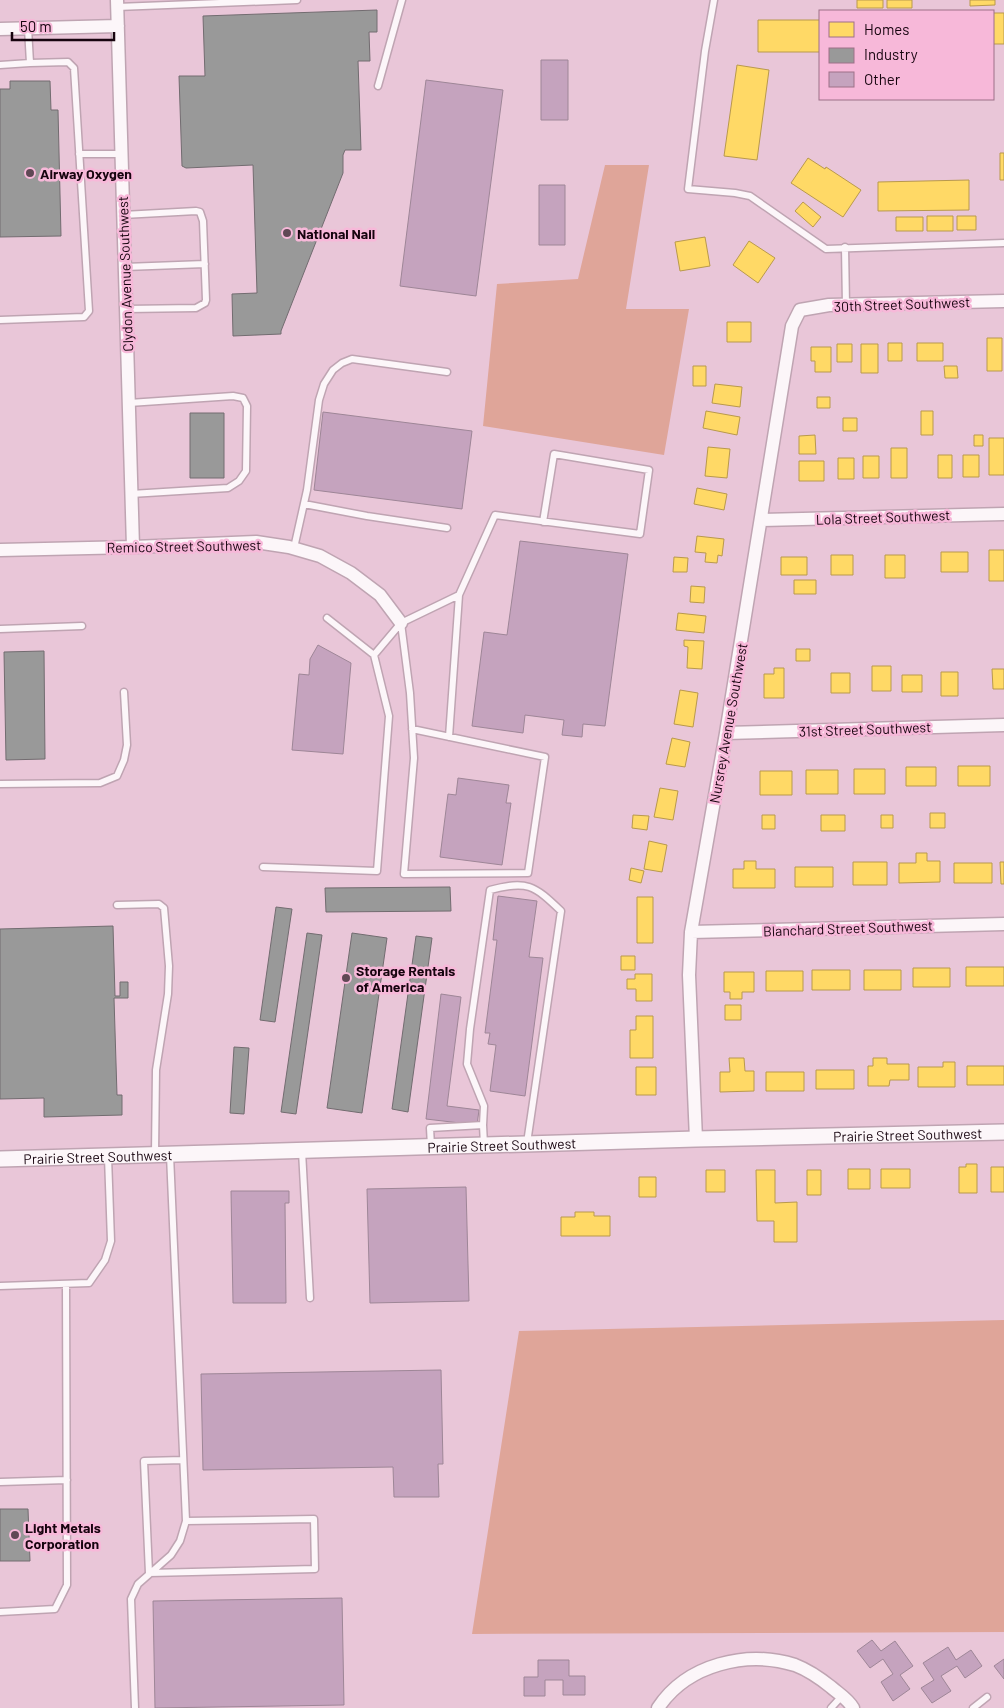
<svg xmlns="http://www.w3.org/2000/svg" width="1004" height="1708" font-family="Barlow,sans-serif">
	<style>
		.green { fill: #dfa599 }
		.homes { fill: #ffd966; stroke: #b9994c }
		.industry { fill: #999; stroke: #726c70 }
		.building { fill: #c5a3be; stroke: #9e8697 }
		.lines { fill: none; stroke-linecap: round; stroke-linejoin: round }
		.service-casing { stroke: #bfa4b2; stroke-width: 9 }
		.minor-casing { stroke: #bfa4b2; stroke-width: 15 }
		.tertiary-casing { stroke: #bfa4b2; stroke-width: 18 }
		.service { stroke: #fcf6f9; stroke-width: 6 }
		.minor { stroke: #fcf6f9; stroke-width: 12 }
		.tertiary { stroke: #fcf6f9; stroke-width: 15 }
		.poi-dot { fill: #604855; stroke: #f7b8d9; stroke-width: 2 }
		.labels { text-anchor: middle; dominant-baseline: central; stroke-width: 5; stroke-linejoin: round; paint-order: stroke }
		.poi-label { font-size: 14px; font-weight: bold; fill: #17040f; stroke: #f7b8d9; text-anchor: start }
		.street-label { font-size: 14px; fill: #17040f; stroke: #f7b8d9 }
	</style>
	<rect width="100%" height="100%" fill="#e9c6d8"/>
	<path class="green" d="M605 165H649L626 309H689L664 455 483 426 497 284 578 279Z
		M1004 1320V1632L472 1634 519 1331Z"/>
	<path class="homes" d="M857 0H883V8H857Z
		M887 0H912V8H887Z
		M970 0H995V5L970 6Z
		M993 13H1004V44H993Z
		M758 20H820V52H758Z
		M737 65 769 70 757 160 724 156Z
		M1000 153H1004V180H1000Z
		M808 158 825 169 826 167 861 190 843 217 791 183Z
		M969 180V210L878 211V182Z
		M803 202 821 217 813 227 795 211Z
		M927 216H953V231H927Z
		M957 216H976V230H957Z
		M896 217H923V231H896Z
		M705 237 710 266 680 271 675 242Z
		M749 241 775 258 758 283 733 265Z
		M727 322H751V342H727Z
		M987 338H1002V371H987Z
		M888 343H902V361H888Z
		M917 343H943V361H917Z
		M837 344H852V362H837Z
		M861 344H878V373H861Z
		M811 347H831V372H815V361H811Z
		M693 366H706V386H693Z
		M944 366H957L958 378H945Z
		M715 384 742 387 740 407 712 403Z
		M817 397H830V408H817Z
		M706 411 740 417 737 435 703 428Z
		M921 411H933V435H921Z
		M843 418H857V431H843Z
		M815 435 816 454H799V436Z
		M974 435H983V446H974Z
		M989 438H1004V475H989Z
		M708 447 730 449 727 478 705 476Z
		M891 448H907V478H891Z
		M938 455H952V478H938Z
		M963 455H979V477H963Z
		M863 456H879V478H863Z
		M838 458H854V479H838Z
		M799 461H824V481H799Z
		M697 488 727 494 724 510 694 504Z
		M697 536 724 539 722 556 718 555 717 563 705 562 706 553 695 552Z
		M989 550H1004V581H989Z
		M941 552H968V572H941Z
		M831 555H853V575H831Z
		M885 555H905V578H885Z
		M674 557 688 558 687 572H673Z
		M781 557H807V575H781Z
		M794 580H816V594H794Z
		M691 586 705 587 704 603 690 602Z
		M678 613 706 616 704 633 676 630Z
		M684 640 704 641 702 669 687 668 688 647 684 646Z
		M796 649H810V661H796Z
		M872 666H891V691H872Z
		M774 668H784V698H764V674H774Z
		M992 669H1004V689H993Z
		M941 672H958V696H941Z
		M831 673H850V693H831Z
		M902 675H922V692H902Z
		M680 690 698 693 693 727 674 724Z
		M672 738 690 742 685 767 666 764Z
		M958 766H990V786H958Z
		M906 767H936V786H906Z
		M854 769H885V794H854Z
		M806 770H838V794H806Z
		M760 771H792V795H760Z
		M660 788 678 791 673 820 654 817Z
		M930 813H945V828H930Z
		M633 815 649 816 647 830 632 828Z
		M762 815H775V829H762Z
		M821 815H845V831H821Z
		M881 815H893V828H881Z
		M649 841 667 845 662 872 644 869Z
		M916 853H927V861H940V882L899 883V863H916Z
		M744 861H756V869H775V888H733V869H744Z
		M853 862H887V885H853Z
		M1000 862H1004V884H1001Z
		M954 863H992V883H954Z
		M795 867H833V887H795Z
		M631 868 644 871 641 883 629 880Z
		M637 897H653V943H637Z
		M621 956H635V970H621Z
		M966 967H1004V986H966Z
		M913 968H950V987H913Z
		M812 970H850V990H812Z
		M864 970H901V990H864Z
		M766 971H803V991H766Z
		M724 972H754V992H742V999H730V992H724Z
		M635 974H652V1001H636V989H627V979H635Z
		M725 1005H741V1020H725Z
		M636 1016H653V1058H630V1030H636Z
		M729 1058H744L745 1071H754V1091L720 1092V1072H730Z
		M873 1058H887V1064H909V1080H890L889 1086H868V1066H873Z
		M943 1062H955V1087H918V1067H943Z
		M967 1066H1004V1085H967Z
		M636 1067H656V1095H636Z
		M816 1070H854V1089H816Z
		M766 1072H804V1091H766Z
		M966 1164H977V1193H959V1167H966Z
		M991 1167H1004V1192H991Z
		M848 1169H870V1189H848Z
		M881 1169H910V1188H881Z
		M706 1170H725V1192H706Z
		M756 1170H775V1203L797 1202V1242H774V1221H757Z
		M807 1170H821V1195H807Z
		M639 1177H656V1197H639Z
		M575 1212H594V1216H610V1236H561V1217H575Z"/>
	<path class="industry" d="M377 10V32H369L370 61H358L361 150H345L343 155V173L281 331V334L233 336 232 294 257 293 253 165 186 168 182 166 179 76H205L203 16Z
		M10 81H50L51 110H58L61 236 0 237V89H10Z
		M190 413H224V478H190Z
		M44 651 45 759 6 760 4 652Z
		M450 887 451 911 326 912 325 888Z
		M276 907 292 909 275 1022 260 1020Z
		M113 926 115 996H120V982H128V998H114L117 1095H122V1115L44 1117V1098L0 1099V929Z
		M307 933 322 935 296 1114 281 1112Z
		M352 933 387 938 362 1113 327 1108Z
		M416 936 432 938 408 1112 392 1109Z
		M234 1047 249 1048 244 1114 230 1113Z
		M0 1509H28L30 1561H0Z"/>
	<path class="building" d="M541 60H568V120H541Z
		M426 80 503 90 476 296 400 286Z
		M539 185H565V245H539Z
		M323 412 472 431 462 509 314 490Z
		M520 541 628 554 605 726 583 724 582 737 562 735 564 720 525 715 523 733 472 726 484 632 507 635Z
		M318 645 351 663 343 754 292 750 299 674 309 675 310 659Z
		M458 778 509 785 506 803H511L502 865 440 857 448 794 456 795Z
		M498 896 537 901 529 957 543 958 525 1096 490 1091 496 1045 488 1044 490 1033H485L497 940H493Z
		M441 994 461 997 447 1106 479 1110 477 1125 426 1119Z
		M466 1187 469 1301 370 1303 367 1189Z
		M231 1191H289V1203H285L286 1303H233Z
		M441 1370 443 1464H438L439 1497H394L393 1467 203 1470 201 1374Z
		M342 1598 344 1705 155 1708 153 1601Z
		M872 1640 881 1651 895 1641 913 1666 900 1675 910 1689 893 1701 881 1682 893 1674 883 1659 870 1668 857 1651Z
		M948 1647 956 1660 971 1650 982 1666 965 1678 957 1666 941 1676 951 1691 932 1703 921 1688 934 1680 923 1663Z
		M1004 1659V1679L994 1666Z
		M538 1660H569V1676H585V1695H563V1680H545V1696H524V1677H538Z"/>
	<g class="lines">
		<g class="service-casing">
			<path id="service" d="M714 0 705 51 688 189 735 193 750 196 826 249 1004 243
				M117 7 297 0
				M0 65 30 63 28 28
				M378 86 402 0
				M79 154H122
				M123 215 196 211 200 212 203 221 206 300 205 303 196 308 127 309
				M845 247 846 305
				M125 267 205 264
				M0 320 84 317 89 311 74 68 68 62 30 63
				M129 403 233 396 243 398 247 406 246 471 239 481 228 488 131 494
				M304 504 367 516 447 528
				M294 548 307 490 319 400 324 384 333 370 342 363 352 359 447 372
				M401 623 410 693 414 758 404 874 528 873 545 757 412 729
				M0 629 82 626
				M374 655 401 623 459 595
				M449 737 459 595 495 515 640 534 649 470 554 454 543 522
				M0 784 100 783 117 776 124 760 127 745 124 692
				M263 867 377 871 389 716 374 655 327 618
				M117 905 159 904 164 908 169 966 168 994 156 1070 155 1154
				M483 1125 484 1106 467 1064 470 1029 490 890C527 880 534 885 561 911L527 1143
				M431 1146 430 1128 483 1125 484 1145
				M302 1151 310 1298
				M170 1155 186 1521 314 1519 315 1569 149 1573 144 1461 183 1460
				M0 1286 89 1283 105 1260 111 1241 108 1157
				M0 1482 67 1480
				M0 1612 55 1609 67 1585 66 1285
				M135 1708 131 1599 138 1584 171 1555 180 1541 186 1521
				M831 1708 842 1696
				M973 1708 987 1697"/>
		</g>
		<g class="minor-casing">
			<path id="minor" d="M117 0 133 547
				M0 29 118 26
				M762 520 1004 514
				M0 550 133 547 256 542 289 547 320 556 351 573 380 595 401 623
				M726 733 1004 725
				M691 932 1004 924
				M696 1139 689 975 691 932 726 733 792 326 800 310 829 305 1004 301
				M658 1708C687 1664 747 1650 795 1665 808 1670 821 1679 831 1687 839 1694 848 1699 853 1708"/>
		</g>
		<g class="tertiary-casing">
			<g id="tertiary">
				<path id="s1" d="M0 1159 696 1139 1004 1132"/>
			</g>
		</g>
		<use href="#service" class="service"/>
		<use href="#minor" class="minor"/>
		<use href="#tertiary" class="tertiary"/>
	</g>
	<g class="poi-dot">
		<circle cx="30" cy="173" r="5"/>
		<circle cx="287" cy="233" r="5"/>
		<circle cx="346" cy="978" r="5"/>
		<circle cx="15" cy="1535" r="5"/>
	</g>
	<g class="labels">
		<g class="poi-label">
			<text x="40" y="173">Airway Oxygen</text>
			<text x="297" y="233">National Nail</text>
			<text x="356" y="970">Storage Rentals<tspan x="356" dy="16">of America</tspan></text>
			<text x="25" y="1527">Light Metals<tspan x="25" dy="16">Corporation</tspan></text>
		</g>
		<g class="street-label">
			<text transform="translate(125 274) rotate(-92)">Clydon Avenue Southwest</text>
			<text transform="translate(902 304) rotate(-2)">30th Street Southwest</text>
			<text transform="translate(883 517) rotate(-2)">Lola Street Southwest</text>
			<text transform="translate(184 546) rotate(-1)">Remico Street Southwest</text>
			<text transform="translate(728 723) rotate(-80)">Nursrey Avenue Southwest</text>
			<text transform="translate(865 729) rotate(-2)">31st Street Southwest</text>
			<text transform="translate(848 928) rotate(-2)">Blanchard Street Southwest</text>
			<text stroke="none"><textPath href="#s1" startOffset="908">Prairie Street Southwest</textPath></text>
			<text stroke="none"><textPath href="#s1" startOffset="502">Prairie Street Southwest</textPath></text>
			<text stroke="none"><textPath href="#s1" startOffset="98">Prairie Street Southwest</textPath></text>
		</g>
	</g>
	<rect x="819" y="10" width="175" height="90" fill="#f7b8d9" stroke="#9d7088"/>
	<rect x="829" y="22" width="25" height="15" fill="#ffd966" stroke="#9d7088"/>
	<text x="864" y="35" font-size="15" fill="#17040f">Homes</text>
	<rect x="829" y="48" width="25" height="15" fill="#999999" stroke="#9d7088"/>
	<text x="864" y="60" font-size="15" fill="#17040f">Industry</text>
	<rect x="829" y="72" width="25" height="15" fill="#c5a3be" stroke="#9d7088"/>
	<text x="864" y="85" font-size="15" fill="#17040f">Other</text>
	<path d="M12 32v8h102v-8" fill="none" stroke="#17040f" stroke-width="2.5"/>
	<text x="20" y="32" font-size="15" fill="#17040f" stroke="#f7b8d9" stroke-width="4" paint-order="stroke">50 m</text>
</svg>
